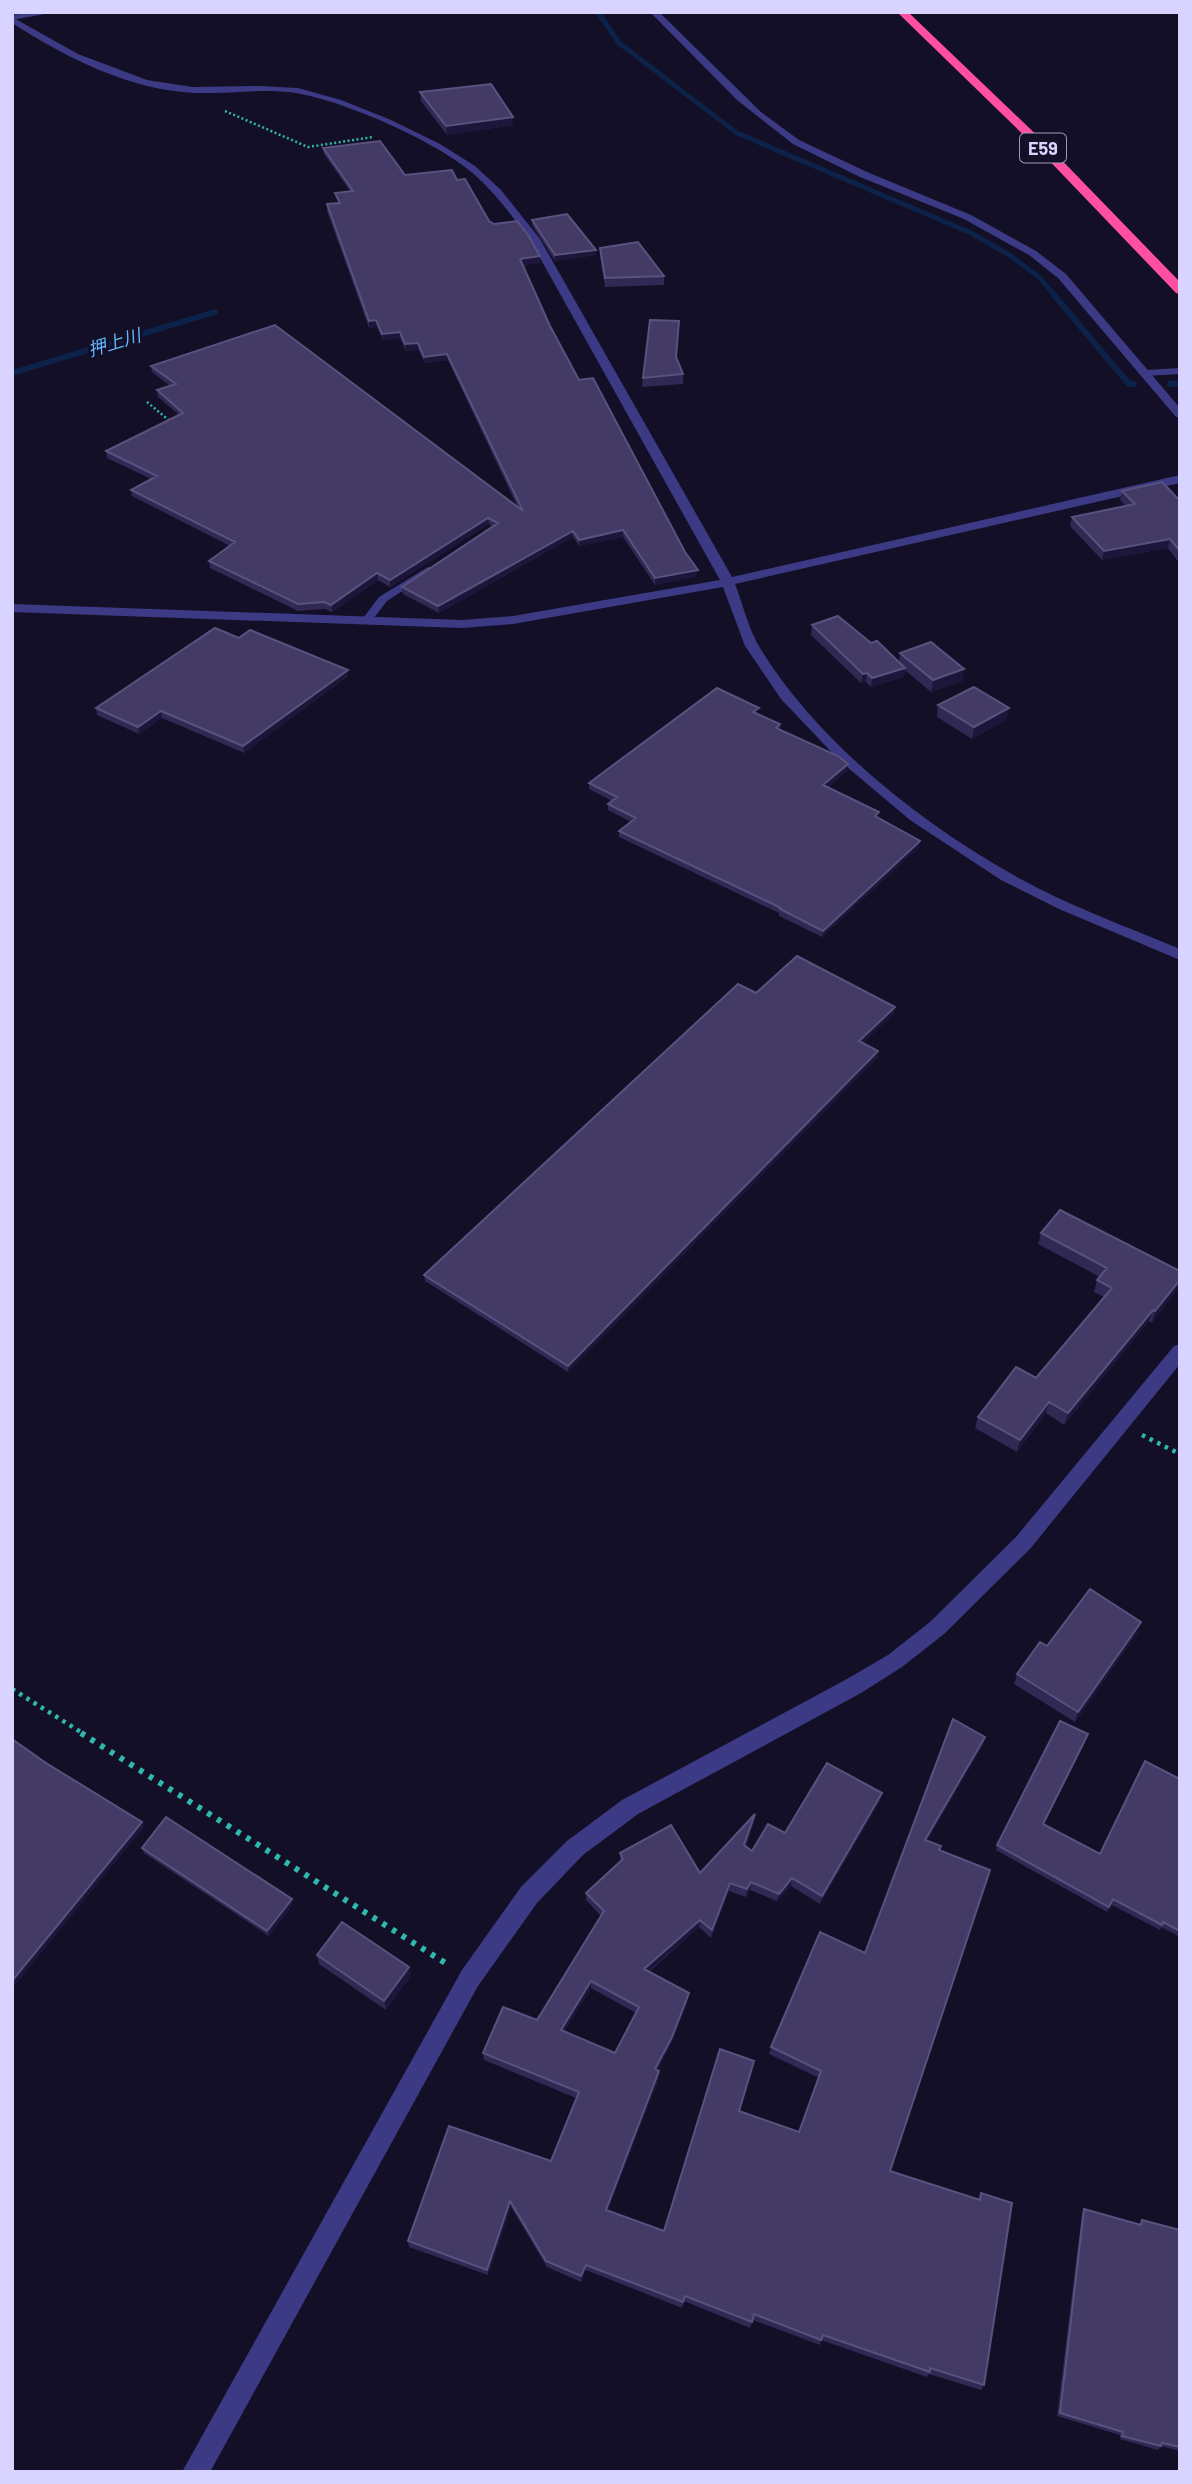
<svg xmlns="http://www.w3.org/2000/svg" width="1192" height="2484" font-family="Barlow,'Noto Sans JP',sans-serif">
	<style>
		.lines { fill: none; stroke-linecap: round; stroke-linejoin: round }
		.stream-far1 { stroke: #0c2248; stroke-width: 5 }
		.stream { stroke: #0c2248; stroke-width: 6 }
		.path-far2 { stroke: #2fb8b0; stroke-width: 2.5; stroke-dasharray: 2 2.5; stroke-linecap: butt }
		.path-far1 { stroke: #2fb8b0; stroke-width: 4.5; stroke-dasharray: 3.5 5; stroke-linecap: butt }
		.path { stroke: #2fb8b0; stroke-width: 6; stroke-dasharray: 4.5 7; stroke-linecap: butt }
		.service { fill: #3d3a85; fill-rule: evenodd }
		.minor { fill: #3d3a85; fill-rule: evenodd }
		.tertiary { fill: #3d3a85; fill-rule: evenodd }
		.motorway { fill: #ff4fa3; fill-rule: evenodd }
		.wall { fill: #312854; fill-rule: evenodd }
		.shaded-wall { fill: #1d163a }
		.building { fill: #433a66; stroke: #5a527e; stroke-width: 2; fill-rule: evenodd }
		.labels { text-anchor: middle; dominant-baseline: central; stroke-width: 6; stroke-linejoin: round; paint-order: stroke }
		.shield { fill: #130f26; stroke: #9e99be; stroke-width: 2 }
		.shield-label { font-size: 18px; font-weight: bold; fill: #d9d4ff }
		.far-water-label { font-size: 18px; font-style: italic; fill: #62b6ff; stroke: #130f26 }
	</style>
	<rect width="100%" height="100%" fill="#130f26"/>
	<g class="lines">
		<path class="stream-far1" d="M598 12 619 43 737 133 971 233 1011 256 1039 277 1055 296"/>
		<path class="stream" d="M1054 295 1129 384H1134
			M12 373 215 312
			M1170 384 1180 383"/>
		<path class="path-far2" d="M225 111 308 147 373 137
			M147 402 171 422"/>
		<path class="path-far1" d="M1142 1435 1180 1454
			M12 1689 84 1734"/>
		<path class="path" d="M81 1733 447 1964"/>
		<path class="service" d="M428 567 432 568V572L387 601 370 623H362L361 621 379 597Z"/>
		<path class="minor" d="M12 17 78 54 147 80 193 87 259 86 298 88 341 100 391 120 440 144 475 166 501 190 540 239 732 577 1180 475V483L735 584C743 605 749 630 760 648 816 740 918 821 1010 873 1064 904 1123 925 1180 949V960L1059 909 1001 880 910 820 840 761 781 699 745 646 723 587 513 624 462 628 12 612V604L462 620 513 616 720 580 530 240C513 217 496 194 475 175 436 141 347 102 296 93 263 88 229 94 195 93 129 90 67 58 12 23Z
			M1180 368V374L1145 376 1139 373 1145 370Z"/>
		<path class="tertiary" d="M33 12H56L12 20V15Z
			M650 12H659L761 112 799 140 867 172 971 215 1036 251 1066 274 1180 408V418L1176 417 1058 278 1029 255 964 219 860 177 793 144 737 100Z
			M1180 1344V1364L1030 1549 944 1634 902 1667 861 1693 638 1814 583 1855 537 1903 478 1986 210 2472H182L462 1970 521 1887 567 1841 622 1800 847 1679 888 1655 930 1622 1016 1537 1174 1346Z"/>
		<path class="motorway" d="M897 12H908L1048 146 1180 282V294L1176 293 1040 151Z"/>
	</g>
	<path class="wall" d="M420 92 513 125 447 135 421 101Z
		M323 148 405 175 457 180 489 221 540 256V263L523 265 550 326 579 380 697 576 655 585 623 537 579 546 573 537 439 613 403 594 402 587 493 527 489 524 390 587 378 580 332 612 325 609 298 611 210 568 209 561 230 546 132 496 131 490 151 479 107 458 106 451 179 415 158 397 157 390 170 386 152 372 151 366 518 508 448 360 425 363 418 349 406 351 400 338 383 340 377 327 369 328 327 211V204L338 203 335 193 350 191 324 154Z
		M532 220 596 255 555 261 532 225Z
		M600 248 664 276V285L605 287 600 256Z
		M679 321 676 358 683 374V384L642 387 643 378Z
		M1122 491 1180 501V560H1177L1168 548 1102 560 1070 526 1072 517 1126 506 1120 500Z
		M812 625 871 643 899 662 900 653 964 669 962 681 931 692 905 670 904 677 871 687 866 682 861 683 811 635Z
		M239 638 348 676 244 753 162 718 139 734 97 715 96 708Z
		M938 705 1009 708 1006 720 972 739 937 717Z
		M758 714 780 724V729L847 771 828 787 879 818 919 847 822 937 779 916V913L619 837V831L631 822 608 810V804L612 801 589 789V783Z
		M756 993 894 1013 863 1043 878 1057 568 1372 425 1281 424 1275Z
		M1041 1233 1180 1271 1152 1323 1149 1321 1064 1425 1046 1413 1017 1452 975 1428 978 1417 1036 1378 1104 1297 1094 1292 1097 1280 1100 1277 1038 1244Z
		M1138 1632 1075 1722 1014 1684 1017 1674 1047 1646Z
		M953 1719 985 1737 983 1745 927 1841 939 1850 890 2171 978 2199 981 2193 984 2385 981 2390 929 2374 927 2377 821 2340 820 2345 753 2320 750 2328 684 2301 682 2308 586 2270 581 2282 547 2267 511 2207 488 2275 409 2247 408 2241 551 2161 576 2098 484 2060 483 2053 537 2020 601 1916 586 1900V1893L620 1862V1853L700 1873 754 1822 746 1846 752 1851 785 1833 880 1801 820 1904 791 1886 777 1901 750 1890 746 1897 729 1891 711 1938 699 1927 649 1972 688 2000 671 2044 658 2070 659 2078 608 2210 664 2231 753 2068 740 2111 799 2132 819 2078 769 2054 771 2047 865 1953ZM591 1988 636 2013 615 2053 564 2032Z
		M1086 1740 1044 1824 1100 1854 1180 1779V1937L1161 1927 1160 1930 1110 1904 1107 1912 996 1850 997 1845Z
		M142 1848 293 1904 269 1936 144 1853Z
		M317 1955 411 1976 386 2010 319 1964Z
		M1084 2209 1139 2225 1142 2220 1180 2230V2451L1161 2446 1158 2450 1120 2439V2435L1057 2416 1082 2213Z"/>
	<path class="shaded-wall" d="M513 117V125L447 135 446 126Z
		M596 250V255L555 261V255Z
		M540 256V263L520 265V259Z
		M376 320 377 327 369 328V321Z
		M400 332V338L383 340 382 334Z
		M418 343V349L406 351 405 344Z
		M447 354 448 360 425 363 424 357Z
		M488 518 489 524 390 587V580Z
		M623 530V537L579 546V540Z
		M573 531V537L439 613 438 606Z
		M1170 539 1168 548 1102 560 1104 551Z
		M698 570 697 576 655 585V578Z
		M377 573 378 580 332 612 331 605Z
		M905 668 904 677 871 687 872 678Z
		M964 669 962 681 931 692 933 680Z
		M348 670V676L244 753 243 746Z
		M867 673 866 682 861 683 863 674Z
		M1009 708 1006 720 972 739 974 727Z
		M161 711 162 718 139 734 138 727Z
		M848 764 847 771 823 792V785Z
		M920 841 919 847 822 937 823 931Z
		M895 1007 894 1013 858 1048 859 1041Z
		M878 1051V1057L568 1372V1366Z
		M1180 1280V1286L1152 1323 1155 1311Z
		M1153 1310 1149 1321 1064 1425 1068 1413Z
		M1049 1402 1046 1413 1017 1452 1020 1440Z
		M1141 1622 1138 1632 1075 1722 1078 1712Z
		M985 1737 983 1745 923 1848 925 1840Z
		M882 1793 880 1801 820 1904 822 1896Z
		M755 1814 754 1822 743 1853 744 1845Z
		M142 1822 144 1827 12 1989V1981Z
		M792 1878 791 1886 777 1901 779 1894Z
		M751 1882 750 1890 746 1897 747 1889Z
		M730 1883 729 1891 711 1938 712 1930Z
		M292 1899 293 1904 269 1936 267 1931Z
		M700 1920 699 1927 643 1976 644 1969Z
		M409 1967 411 1976 386 2010 384 2001Z
		M591 1981V1988L561 2037V2030Z
		M689 1993 688 2000 671 2044 655 2076V2069Z
		M754 2061 753 2068 738 2118 739 2111Z
		M659 2071V2078L606 2216V2210Z
		M510 2201 511 2207 488 2275 487 2270Z
		M586 2265V2270L581 2282V2276Z"/>
	<path class="building" d="M491 84 513 117 446 126 420 92Z
		M380 141 405 175 452 170 457 180 465 179 489 221 494 224 517 221 528 235 540 256 520 259 550 326 579 380 593 378 685 552 698 570 655 578 623 530 579 540 573 531 438 606 402 587 498 523 488 518 390 580 377 573 331 605 324 602 298 604 209 561 235 542 131 490 157 476 106 451 183 413 157 390 176 384 151 366 275 325 523 511 447 354 424 357 418 343 405 344 400 332 382 334 376 320 369 321 327 204 340 203 335 193 353 191 323 148Z
		M567 214 596 250 555 255 532 220Z
		M638 242 664 276 605 278 600 248Z
		M650 320 679 321 676 357 683 374 643 378Z
		M1162 482 1180 501V551L1170 539 1104 551 1072 517 1135 504 1122 491Z
		M838 616 871 643 877 641 905 668 872 678 867 673 863 674 812 625Z
		M215 628 239 638 250 630 348 670 243 746 161 711 138 727 96 708Z
		M931 642 964 669 933 680 900 653Z
		M974 687 1009 708 974 727 938 705Z
		M717 688 759 708 753 712 780 724 776 728 838 756 848 764 823 785 879 812 875 816 920 841 823 931 780 909 781 908 619 831 636 818 608 804 617 797 589 783Z
		M797 956 895 1007 859 1041 878 1051 568 1366 424 1275 738 984 756 993Z
		M1060 1210 1180 1271V1280L1155 1311 1153 1310 1068 1413 1049 1402 1020 1440 978 1417 1016 1367 1036 1378 1112 1288 1097 1280 1107 1268 1041 1233Z
		M1090 1589 1141 1622 1078 1712 1017 1674 1040 1642 1047 1646Z
		M953 1719 985 1737 925 1840 941 1846 939 1850 990 1870 890 2171 980 2200 981 2193 1012 2203 984 2385 930 2368V2372L823 2335 821 2340 754 2314 752 2322 685 2296 683 2302 586 2265 581 2276 546 2261 510 2201 487 2270 408 2241 449 2126 551 2161 579 2092 483 2053 503 2007 537 2020 604 1911 586 1893 623 1859 620 1853 671 1825 700 1873 755 1814 744 1845 752 1851 768 1824 785 1833 827 1763 882 1793 822 1896 792 1878 779 1894 751 1882 747 1889 730 1883 712 1930 700 1920 644 1969 689 1993 672 2037 655 2069 659 2071 606 2210 664 2231 720 2049 754 2061 739 2111 799 2132 821 2071 771 2047 820 1932 865 1953ZM591 1981 639 2007 615 2053 561 2030Z
		M1060 1721 1088 1734 1043 1824 1100 1854 1145 1761 1180 1779V1931L1163 1922 1162 1925 1113 1899 1109 1907 997 1845Z
		M12 1739 46 1763 142 1822 12 1981Z
		M166 1817 292 1899 267 1931 142 1848Z
		M342 1922 409 1967 384 2001 317 1955Z
		M1084 2209 1141 2225 1142 2220 1180 2230V2447L1162 2443 1161 2446 1122 2436 1123 2432 1060 2413Z"/>
	<g class="labels">
		<rect class="shield" x="1020" y="133.5" width="46" height="29" rx="5"/>
		<g class="shield-label">
			<text x="1043" y="148">E59</text>
		</g>
		<g class="far-water-label">
			<text transform="translate(114 342) rotate(-17)">押上川</text>
		</g>
	</g>
	<rect width="1192" height="2484" fill="none" stroke="#d9d4ff" stroke-width="28"/>
</svg>
